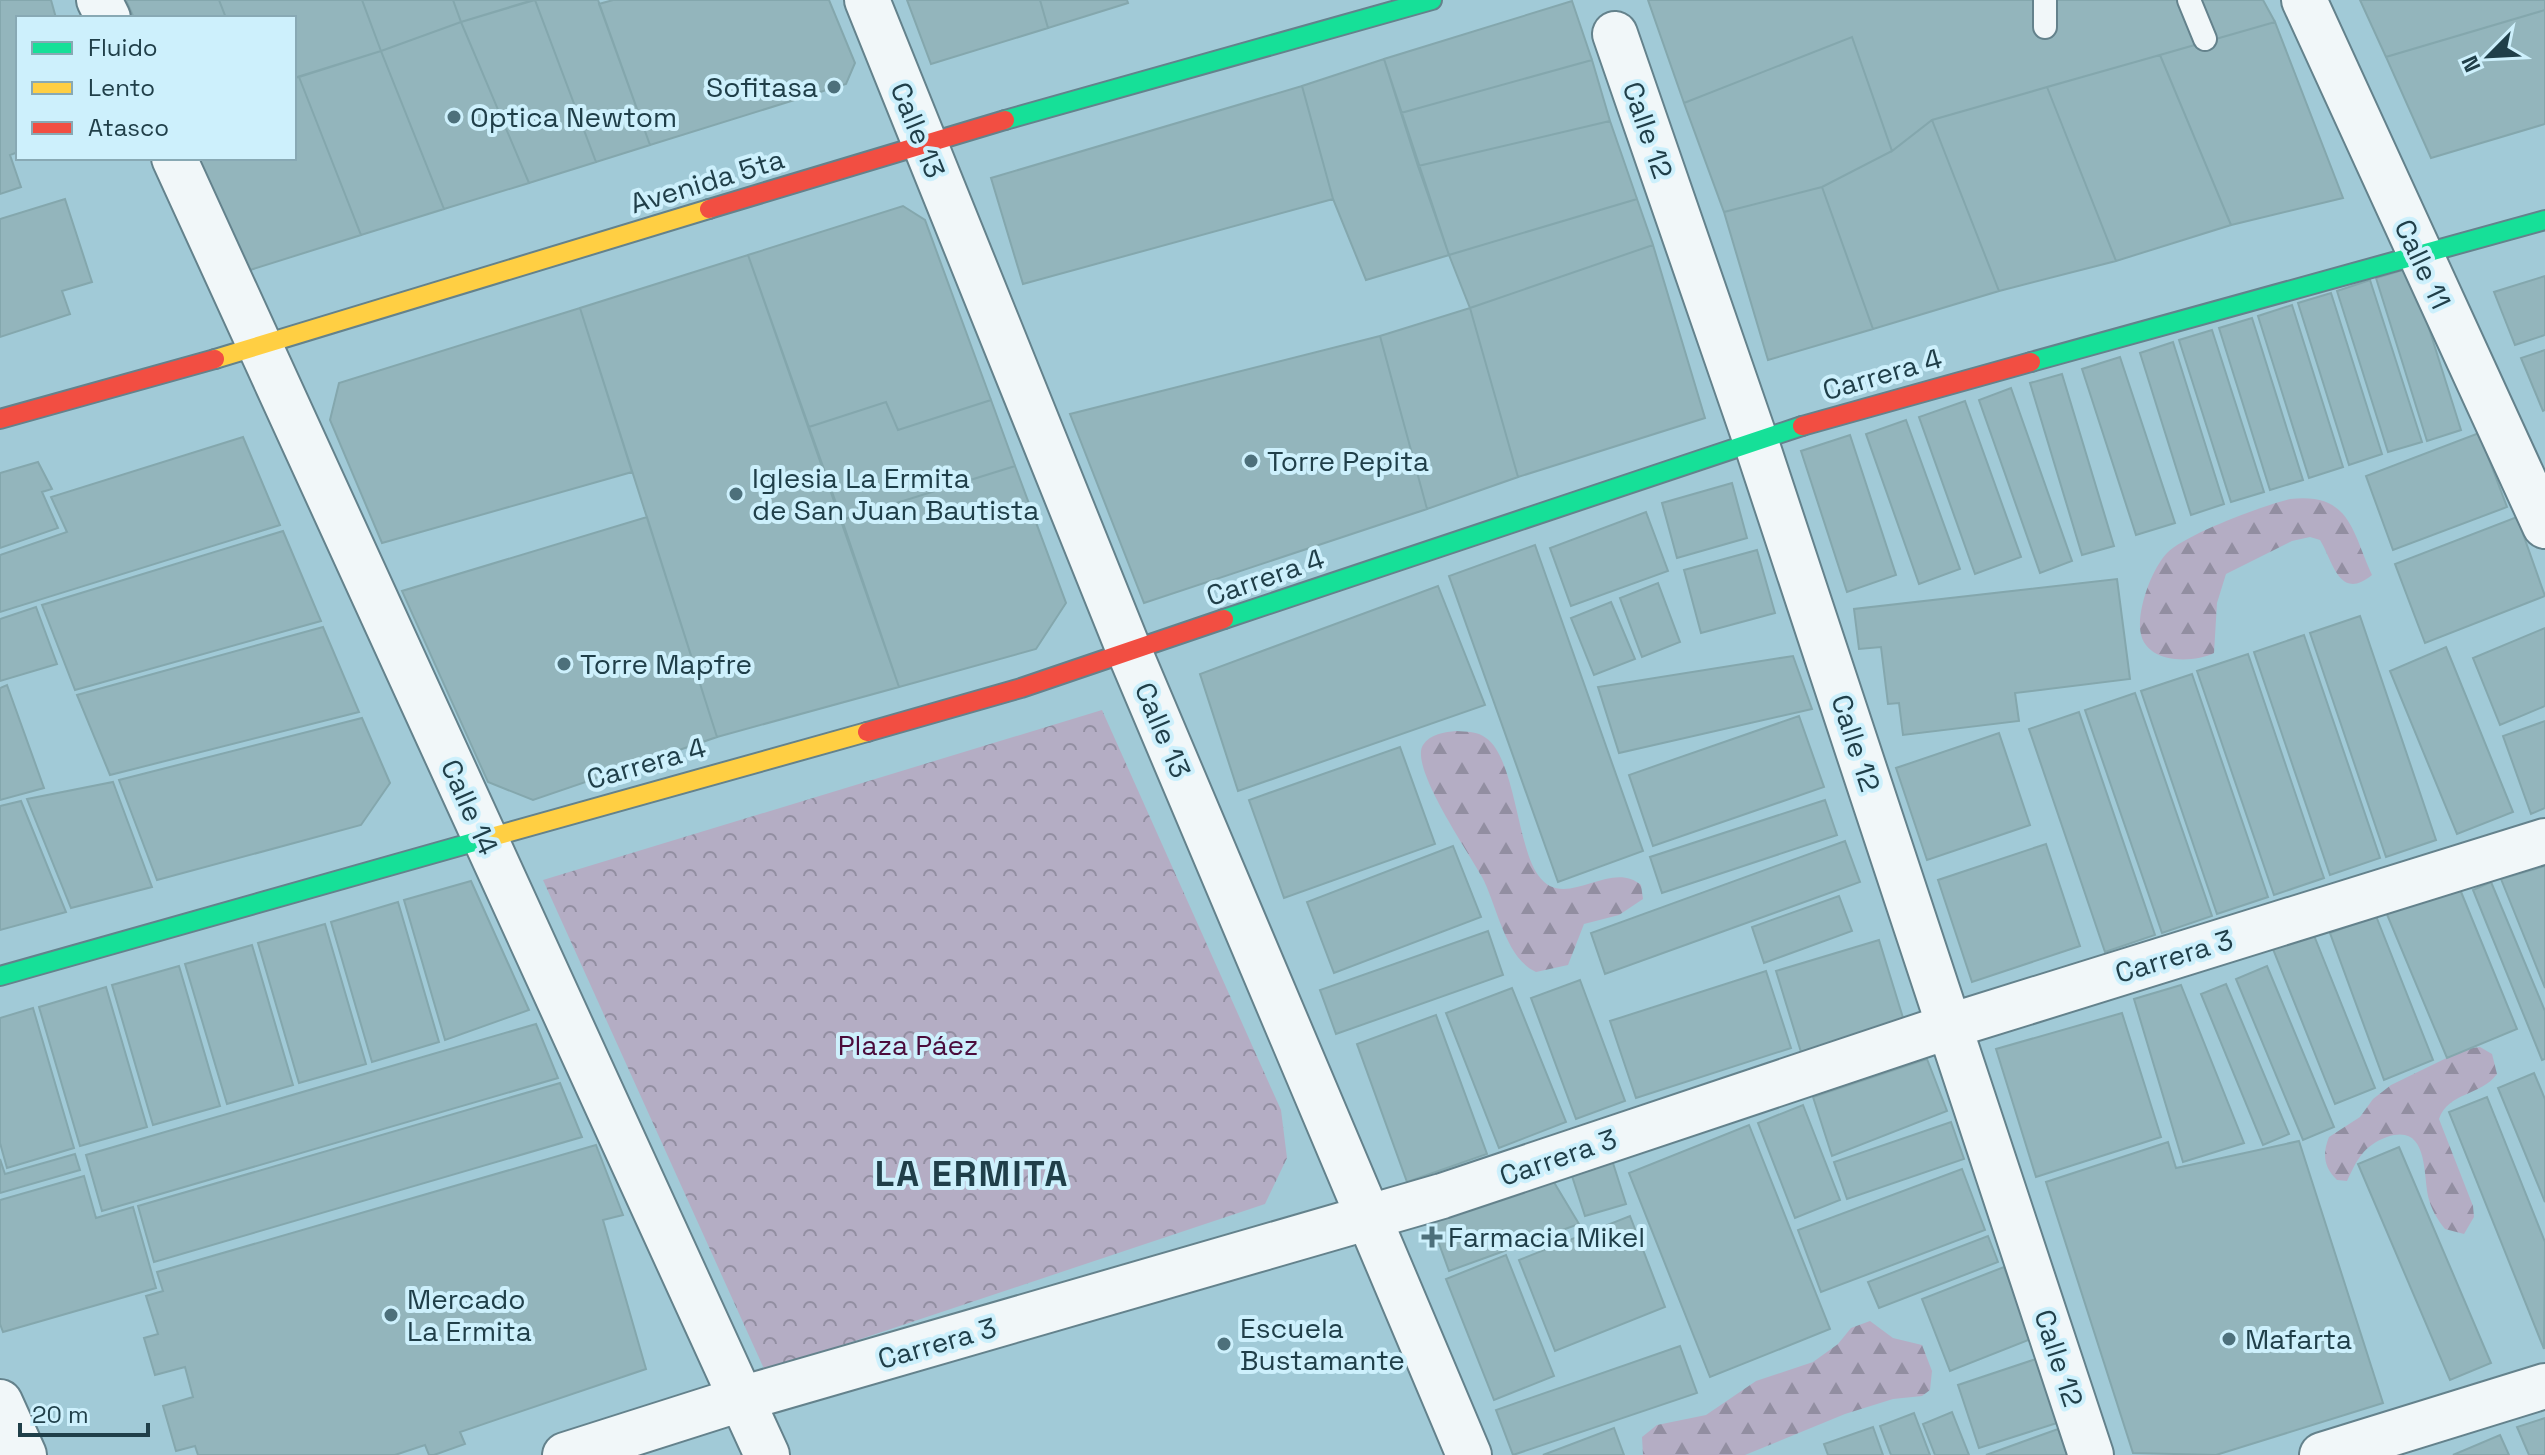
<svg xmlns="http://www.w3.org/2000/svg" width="2545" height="1455" font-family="'Space Grotesk',sans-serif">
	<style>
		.forest { fill: url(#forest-firs) }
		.park { fill: url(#park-crowns) }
		.building { fill: #93b5bc; stroke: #84a7ad; stroke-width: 2 }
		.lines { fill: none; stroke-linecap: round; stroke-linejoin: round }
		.lane-casing { stroke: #64828c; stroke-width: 26 }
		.street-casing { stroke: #64828c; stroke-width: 48 }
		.fast-casing { stroke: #64828c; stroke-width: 22 }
		.slow-casing { stroke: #64828c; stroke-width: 22 }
		.jam-casing { stroke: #64828c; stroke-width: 22 }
		.lane { stroke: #f1f7f9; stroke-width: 22 }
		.street { stroke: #f1f7f9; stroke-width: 44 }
		.fast { stroke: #16e098; stroke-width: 18 }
		.slow { stroke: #ffcf43; stroke-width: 18 }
		.jam { stroke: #f24e42; stroke-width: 18 }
		.poi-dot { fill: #4d707b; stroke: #cdf0fc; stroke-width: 3 }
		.labels { text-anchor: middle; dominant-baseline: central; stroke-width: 8; stroke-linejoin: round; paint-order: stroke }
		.poi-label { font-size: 28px; fill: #203f49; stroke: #cdf0fc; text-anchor: start }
		.street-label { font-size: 28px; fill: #203f49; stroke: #cdf0fc }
		.park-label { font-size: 28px; fill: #4b0c3c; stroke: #cdf0fc }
		.district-label { font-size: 36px; font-weight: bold; letter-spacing: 2px; fill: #203f49; stroke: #cdf0fc }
	</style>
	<defs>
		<pattern id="forest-firs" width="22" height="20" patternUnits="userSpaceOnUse" patternTransform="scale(2)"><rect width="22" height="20" fill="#b4adc4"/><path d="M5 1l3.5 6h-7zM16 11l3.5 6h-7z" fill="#928ea1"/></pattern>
		<pattern id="park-crowns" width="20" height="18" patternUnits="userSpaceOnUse" patternTransform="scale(2)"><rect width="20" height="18" fill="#b4adc4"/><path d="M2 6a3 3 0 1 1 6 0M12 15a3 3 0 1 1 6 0" fill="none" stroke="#928ea1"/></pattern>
	</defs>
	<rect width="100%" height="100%" fill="#a1cad7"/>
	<path class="forest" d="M2290 499C2350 492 2352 531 2372 575 2339 602 2333 561 2320 540L2310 537 2292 541 2226 574 2217 603 2214 653C2191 664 2141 664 2140 627 2139 605 2152 569 2167 553 2186 534 2262 506 2290 499Z
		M1456 731C1467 732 1477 731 1486 738 1515 758 1517 846 1538 875 1564 913 1610 858 1641 885L1643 899 1619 915 1584 924 1568 965 1536 972C1505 958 1497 905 1482 877 1470 854 1409 767 1423 745 1430 734 1445 732 1456 731Z
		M2480 1047 2492 1054 2497 1074C2481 1096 2448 1092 2439 1119L2473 1206 2474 1217 2464 1234 2445 1229C2437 1219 2431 1209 2428 1196 2423 1172 2428 1123 2387 1137 2363 1146 2357 1160 2347 1181L2337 1180C2324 1168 2322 1154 2329 1137L2360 1117 2373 1099 2391 1085 2465 1049Z
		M1870 1321 1893 1338 1922 1345 1932 1371 1930 1390 1922 1396 1893 1399 1845 1414 1745 1455H1643L1642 1437 1657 1425 1706 1415 1756 1381 1813 1362 1838 1344 1851 1328Z"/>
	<path class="park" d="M1102 710 1281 1110 1287 1158 1265 1204 765 1371 543 880Z"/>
	<path class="building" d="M0 0H51L56 18H18V152L10 155 21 187 0 194Z
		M126 0H219L226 18H134Z
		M219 0H362L381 51 294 78V18H226Z
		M362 0H453L461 22 381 51Z
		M453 0H533L461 22Z
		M535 0 596 162 529 183 461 22Z
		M535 0H598L650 145 596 162Z
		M613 0H829L855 63 846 84 650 145 599 4Z
		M907 0H1040L1048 28 931 64Z
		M1040 0H1127L1128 3 1048 28Z
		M1648 0H2263L2275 22 1932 120 1892 151 1852 37 1684 103Z
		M2360 0H2545V10L2386 57Z
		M1572 1 1592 60 1401 113 1384 59Z
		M2545 10V124L2431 158 2386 57Z
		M461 22 529 183 444 209 381 51Z
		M2275 22 2343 198 2231 225 2160 55Z
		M1852 37 1892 151 1822 187 1724 212 1684 103Z
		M381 51 444 209 361 235 299 77Z
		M2160 55 2231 225 2116 261 2047 87Z
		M1384 59 1449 255 1366 280 1333 199 1302 86Z
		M1592 60 1610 121 1418 166 1401 113Z
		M299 77 361 235 247 271 197 158H294V78Z
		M1302 86 1333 199 1023 284 991 178Z
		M2047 87 2116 261 1999 291 1932 120Z
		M1932 120 1999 291 1873 329 1822 187 1892 151Z
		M1610 121 1637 199 1449 255 1418 166Z
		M1822 187 1873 329 1768 360 1724 212Z
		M65 199 92 282 62 291 70 314 0 337V219Z
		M1637 199 1653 245 1470 308 1449 255Z
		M903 206 925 220 991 400 898 430 886 402 809 427 748 255Z
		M1653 245 1705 418 1518 477 1470 308Z
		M748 255 899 687 717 737 580 308Z
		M2410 268 2461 430 2427 441 2376 278Z
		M2545 276V335L2515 345 2494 292Z
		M2370 280 2422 442 2388 452 2337 291Z
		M2331 293 2382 454 2349 465 2298 303Z
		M2292 305 2343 467 2309 478 2258 316Z
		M580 308 632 472 382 543 330 420 339 383Z
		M1470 308 1518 477 1427 509 1380 336Z
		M2252 318 2303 480 2270 490 2219 328Z
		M2212 330 2264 492 2231 502 2179 340Z
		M1380 336 1427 509 1144 603 1070 414Z
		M2173 342 2224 504 2191 515 2140 353Z
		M2545 350V410L2543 411 2521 358Z
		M2120 357 2175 523 2136 535 2082 369Z
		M2062 374 2114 546 2082 555 2030 383Z
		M2011 388 2072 561 2040 573 1979 400Z
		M991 400 1015 466 842 520 809 427 886 402 898 430Z
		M1965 401 2021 557 1975 574 1919 417Z
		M1906 420 1960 569 1919 584 1866 434Z
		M2479 433 2507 507 2393 550 2366 476Z
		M1850 435 1896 575 1847 592 1801 451Z
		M243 437 280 525 0 612V555L67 532 51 497Z
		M38 462 52 489 42 492 58 528 0 548V473Z
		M1015 466 1066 603 1036 649 899 687 842 520Z
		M1732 483 1747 538 1677 558 1662 503Z
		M1646 512 1668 571 1571 606 1550 548Z
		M647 517 717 737 533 800 488 782 402 591Z
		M2517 517 2545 596 2425 643 2395 564Z
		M283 531 321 621 75 690 42 605Z
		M1535 545 1643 851 1558 882 1449 576Z
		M1757 550 1775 613 1701 633 1684 570Z
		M2117 579 2130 679 2015 693 2019 721 1903 735 1899 703 1888 704 1881 647 1859 649 1854 609Z
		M1658 583 1680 642 1642 657 1620 598Z
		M1438 586 1485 705 1238 791 1200 674Z
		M1611 602 1635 659 1594 675 1571 618Z
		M36 607 57 664 0 681V619Z
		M2360 616 2436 840 2386 857 2310 633Z
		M323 627 359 712 110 775 77 695Z
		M2545 628V706L2500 725 2473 658Z
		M2304 635 2380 858 2330 875 2254 652Z
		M2446 647 2513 812 2457 834 2390 671Z
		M2248 654 2324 878 2274 895 2197 671Z
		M1793 656 1812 709 1619 753 1598 687Z
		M2192 674 2268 897 2217 914 2141 691Z
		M7 685 44 788 0 800V688Z
		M2135 693 2212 916 2162 933 2085 710Z
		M2079 712 2155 935 2105 952 2029 729Z
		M1799 716 1824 787 1653 846 1629 775Z
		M362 718 390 783 361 825 157 880 119 780Z
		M2545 721V808L2531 814 2503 736Z
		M1999 733 2030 825 1927 860 1896 768Z
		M1400 747 1435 844 1284 898 1249 800Z
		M113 782 152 887 71 908 27 799Z
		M1825 800 1837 835 1662 893 1650 857Z
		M21 801 66 912 0 930V806Z
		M1845 841 1860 882 1605 974 1591 933Z
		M2046 844 2080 946 1972 982 1938 880Z
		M1453 846 1481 917 1334 973 1307 902Z
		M2545 866V988L2501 879Z
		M471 881 529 1010 445 1040 404 900Z
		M2457 882 2517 1029 2447 1058 2386 912Z
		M2491 882 2545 1011V1059L2542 1060 2473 890Z
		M1839 896 1852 931 1764 963 1752 927Z
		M398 902 439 1042 372 1062 331 922Z
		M2376 916 2433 1060 2384 1080 2330 933Z
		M325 924 366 1064 299 1083 258 943Z
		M1488 931 1503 975 1336 1034 1320 990Z
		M2313 933 2375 1088 2335 1104 2273 949Z
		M1879 940 1904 1021 1801 1052 1776 971Z
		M252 945 293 1085 227 1104 185 964Z
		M179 966 220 1106 153 1125 112 985Z
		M2267 966 2334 1127 2303 1140 2236 979Z
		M1766 971 1791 1048 1636 1098 1610 1021Z
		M1580 980 1625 1101 1576 1119 1531 998Z
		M2226 984 2289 1134 2263 1145 2201 994Z
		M2181 985 2244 1143 2183 1162 2134 999Z
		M106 987 147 1127 80 1146 39 1007Z
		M1512 988 1566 1122 1499 1148 1446 1013Z
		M33 1008 74 1148 7 1168 0 1143V1018Z
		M2122 1013 2161 1137 2036 1177 1996 1049Z
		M1436 1015 1487 1154 1407 1182 1357 1044Z
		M536 1024 558 1078 102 1211 86 1155Z
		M1927 1059 1947 1111 1832 1156 1813 1097Z
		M2534 1073 2545 1099V1202L2498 1088Z
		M560 1083 582 1137 154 1262 138 1206Z
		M2487 1097 2545 1242 2544 1349 2449 1112Z
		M1803 1105 1840 1200 1795 1218 1758 1123Z
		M1951 1122 1964 1159 1847 1199 1834 1162Z
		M1749 1125 1830 1329 1710 1377 1629 1173Z
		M2299 1141 2383 1403 2216 1455 2133 1453 2046 1182 2168 1142 2176 1168Z
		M596 1145 623 1215 603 1220 646 1369 460 1432 465 1444 434 1455H429L425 1445 395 1455H198L195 1446 176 1451 163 1406 193 1397 185 1367 155 1375 144 1338 158 1334 146 1296 163 1291 157 1272Z
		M2399 1147 2491 1363 2450 1380 2358 1164Z
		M75 1154 80 1170 0 1193V1159L5 1174Z
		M1612 1160 1626 1204 1585 1216 1571 1173Z
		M1962 1169 1985 1230 1821 1292 1798 1230Z
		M84 1176 96 1218 133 1207 156 1288 3 1332 0 1324V1200Z
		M1552 1179 1579 1224 1449 1271 1430 1219Z
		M1630 1216 1665 1307 1555 1351 1519 1260Z
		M1988 1236 1998 1262 1879 1308 1868 1282Z
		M1506 1255 1554 1376 1494 1400 1446 1279Z
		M2004 1267 2031 1339 1950 1371 1922 1299Z
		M1680 1346 1697 1393 1513 1455 1496 1410Z
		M2039 1358 2060 1422 1979 1448 1958 1385Z
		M1952 1412 1969 1455H1935L1923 1424Z
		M1914 1413 1930 1455H1891L1880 1426Z
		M2545 1418V1455H2529L2517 1427Z
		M1873 1427 1883 1455H1828L1824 1444Z
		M1614 1428 1624 1455H1543Z
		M2058 1429 2068 1455H1986Z
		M2500 1435 2509 1455H2453Z"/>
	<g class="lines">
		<g class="lane-casing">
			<path id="lane" d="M2045 0V27
				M2189 0 2205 39"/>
		</g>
		<g class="street-casing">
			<path id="street" d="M99 0 108 18
				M867 0 1130 653 1469 1455
				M2304 0 2545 526
				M1615 34 1755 439 2091 1455
				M174 158 767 1455
				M0 1402 24 1455
				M565 1455 741 1399 1442 1196 1950 1026 2545 841
				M2322 1455 2545 1386"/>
		</g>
		<g class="fast-casing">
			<path id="fast" d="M1005 120 1432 0
				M2031 362 2545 220
				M1224 619 1802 426
				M0 976 488 838"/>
		</g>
		<g class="slow-casing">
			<path id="slow" d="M215 359 709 209
				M488 838 867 732"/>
		</g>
		<g class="jam-casing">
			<path id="jam" d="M709 209 1005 120
				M0 419 215 359
				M1802 426 2031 362
				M867 732 1021 688 1224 619"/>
		</g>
		<use href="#lane" class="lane"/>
		<use href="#street" class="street"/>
		<use href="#fast" class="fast"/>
		<use href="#slow" class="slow"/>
		<use href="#jam" class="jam"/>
	</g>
	<g class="poi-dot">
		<circle cx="834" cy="87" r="8"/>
		<circle cx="454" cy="117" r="8"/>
		<circle cx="1251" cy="461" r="8"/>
		<circle cx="736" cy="494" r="8"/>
		<circle cx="564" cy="664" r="8"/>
		<path d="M1428 1225h8v8h8v8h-8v8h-8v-8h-8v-8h8z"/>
		<circle cx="391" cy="1315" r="8"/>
		<circle cx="2229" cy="1339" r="8"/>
		<circle cx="1224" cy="1344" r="8"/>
	</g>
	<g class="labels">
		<g class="poi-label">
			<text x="818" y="87" text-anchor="end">Sofitasa</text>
			<text x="470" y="117">Optica Newtom</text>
			<text x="1267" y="461">Torre Pepita</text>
			<text x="752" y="478">Iglesia La Ermita<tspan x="752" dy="32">de San Juan Bautista</tspan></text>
			<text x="580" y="664">Torre Mapfre</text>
			<text x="1448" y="1237">Farmacia Mikel</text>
			<text x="407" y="1299">Mercado<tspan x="407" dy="32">La Ermita</tspan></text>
			<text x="1240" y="1328">Escuela<tspan x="1240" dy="32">Bustamante</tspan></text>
			<text x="2245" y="1339">Mafarta</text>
		</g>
		<g class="street-label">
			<text transform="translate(918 130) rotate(68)">Calle 13</text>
			<text transform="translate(1648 130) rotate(71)">Calle 12</text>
			<text transform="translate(707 181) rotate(-17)">Avenida 5ta</text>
			<text transform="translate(2423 264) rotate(65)">Calle 11</text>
			<text transform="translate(1882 374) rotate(-16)">Carrera 4</text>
			<text transform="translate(1265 577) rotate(-19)">Carrera 4</text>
			<text transform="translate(1163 730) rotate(67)">Calle 13</text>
			<text transform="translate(1856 743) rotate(72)">Calle 12</text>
			<text transform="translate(646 763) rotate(-16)">Carrera 4</text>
			<text transform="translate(470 807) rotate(66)">Calle 14</text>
			<text transform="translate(2174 956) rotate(-17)">Carrera 3</text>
			<text transform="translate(1558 1157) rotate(-19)">Carrera 3</text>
			<text transform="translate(937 1343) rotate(-16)">Carrera 3</text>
			<text transform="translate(2059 1358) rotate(72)">Calle 12</text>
		</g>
		<g class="park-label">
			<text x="908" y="1045">Plaza Páez</text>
		</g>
		<g class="district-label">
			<text x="972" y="1174">LA ERMITA</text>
		</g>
	</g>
	<rect x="16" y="16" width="280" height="144" fill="#cdf0fc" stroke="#88a9b4" stroke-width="2"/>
	<rect x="32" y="42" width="40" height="12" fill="#16e098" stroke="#88a9b4" stroke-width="2"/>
	<text x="88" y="56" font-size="24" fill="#203f49">Fluido</text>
	<rect x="32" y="82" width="40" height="12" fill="#ffcf43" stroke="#88a9b4" stroke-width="2"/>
	<text x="88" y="96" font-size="24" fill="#203f49">Lento</text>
	<rect x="32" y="122" width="40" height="12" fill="#f24e42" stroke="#88a9b4" stroke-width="2"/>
	<text x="88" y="136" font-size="24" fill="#203f49">Atasco</text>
	<g transform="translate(2489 56) rotate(246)" stroke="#cdf0fc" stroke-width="6" paint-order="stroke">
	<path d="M0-6L14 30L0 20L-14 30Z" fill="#203f49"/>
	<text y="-12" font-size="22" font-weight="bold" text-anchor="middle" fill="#203f49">N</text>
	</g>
	<path d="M20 1423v12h128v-12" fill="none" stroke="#203f49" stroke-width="4"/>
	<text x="32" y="1423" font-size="24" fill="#203f49" stroke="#cdf0fc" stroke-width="6" paint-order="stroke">20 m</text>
</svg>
